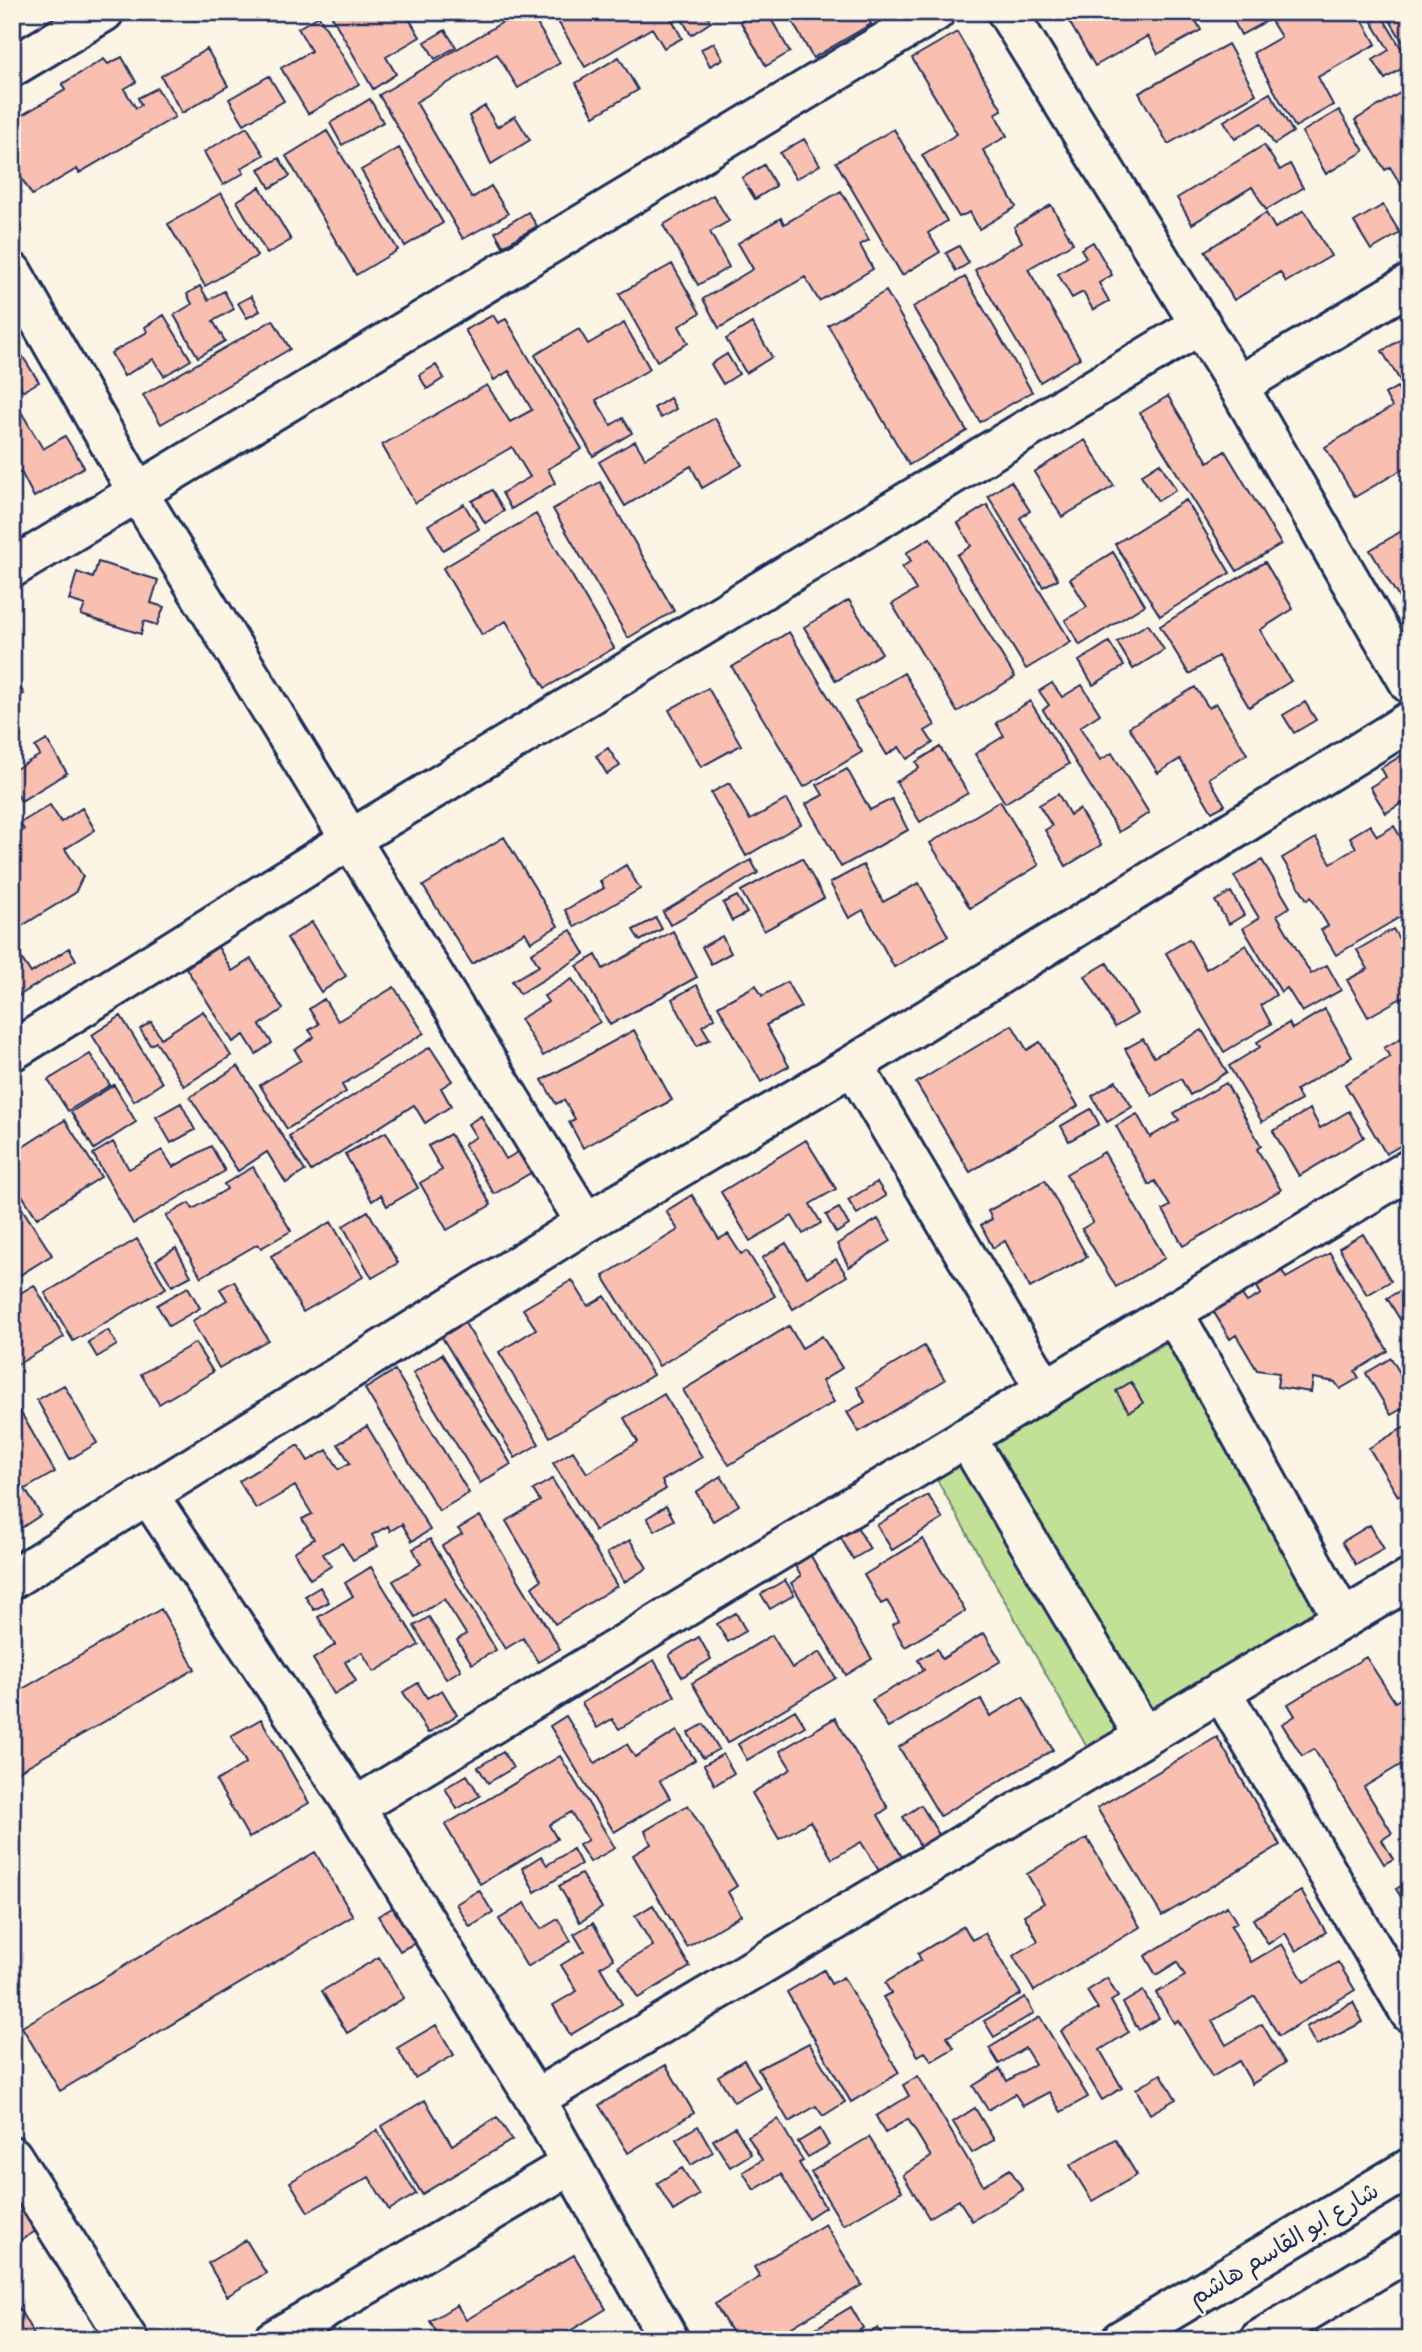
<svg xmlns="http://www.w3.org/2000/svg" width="1422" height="2352" font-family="'Patrick Hand','Playpen Sans Arabic',sans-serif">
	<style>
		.green { fill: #c3e097; stroke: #6f887a; stroke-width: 2 }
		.building { fill: #f9bfb1; stroke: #1b2f5e; stroke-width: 2 }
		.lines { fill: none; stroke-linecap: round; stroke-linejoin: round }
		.street-casing { stroke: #1b2f5e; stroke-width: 44 }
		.primary-casing { stroke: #1b2f5e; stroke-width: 44 }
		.street { stroke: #fcf5e5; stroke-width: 38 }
		.primary { stroke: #fcf5e5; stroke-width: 38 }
		.labels { text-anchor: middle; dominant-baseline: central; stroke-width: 5; stroke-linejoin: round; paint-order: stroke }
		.street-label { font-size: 24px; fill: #1b2f5e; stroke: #fcf5e5 }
	</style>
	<rect width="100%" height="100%" fill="#fcf5e5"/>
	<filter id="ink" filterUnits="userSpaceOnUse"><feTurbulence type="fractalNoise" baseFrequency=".0143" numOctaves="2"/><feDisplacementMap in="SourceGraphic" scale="14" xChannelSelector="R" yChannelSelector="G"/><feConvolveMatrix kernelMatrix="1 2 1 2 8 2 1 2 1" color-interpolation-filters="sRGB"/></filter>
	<g filter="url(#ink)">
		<path class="green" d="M1171 1340 1338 1625 1094 1760 936 1478Z"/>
		<path class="building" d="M341 12H405L420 37 386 57 396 74 373 89 332 17Z
			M520 12H530L560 63 518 88 497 54 416 102 472 198 491 186 508 214 463 239 379 95Z
			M668 12 682 38 664 48 652 28 585 67 553 13Z
			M678 12H705L711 22 691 35Z
			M755 12H767L790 52 766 66 740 21Z
			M787 12H864L871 24 813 58Z
			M1077 12H1191L1201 30 1158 54 1148 36 1095 66 1067 18Z
			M1229 12H1358L1376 44 1318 77 1333 105 1295 127 1253 53 1281 37 1270 19 1241 35Z
			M1385 12H1410V54Z
			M319 16 359 84 308 114 281 68 311 51 298 28Z
			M1382 16 1410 63 1385 79 1373 60 1389 50 1372 22Z
			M445 30 456 47 435 59 425 42Z
			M957 32 1002 110 995 114 1007 136 983 150 1016 207 979 229 970 212 959 217 922 155 957 134 912 58Z
			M714 43 723 59 710 66 701 49Z
			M1228 44 1256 94 1168 144 1139 93Z
			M207 49 228 86 182 113 161 76Z
			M122 57 136 82 124 89 136 108 141 105 138 98 157 88 175 117 79 173 77 169 32 195 20 176 14 180 12 177V121L65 90 62 84 104 59 108 64Z
			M619 57 638 90 594 116 576 83Z
			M269 76 284 101 244 124 229 99Z
			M1410 87V191L1406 193 1390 167 1385 170 1355 120Z
			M1270 93 1293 132 1274 144 1261 123 1235 139 1224 121Z
			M370 99 383 122 342 145 330 123Z
			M485 106 497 127 515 116 530 140 491 164 469 116Z
			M1339 110 1364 151 1326 174 1302 132Z
			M247 127 264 155 241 168 244 173 223 185 204 152Z
			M894 129 947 221 928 233 940 252 902 275 836 162Z
			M327 131 398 250 356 275 286 156Z
			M804 139 820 165 796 179 780 153Z
			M1264 145 1280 170 1290 164 1303 188 1266 210 1252 187 1192 224 1177 198Z
			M399 148 443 223 405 246 361 170Z
			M279 158 290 176 270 188 259 169Z
			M764 165 776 186 755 199 742 178Z
			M260 187 291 240 267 254 237 201Z
			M841 191 869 240 860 245 873 269 819 301 805 277 719 328 703 299 753 269 738 243 781 218 784 224Z
			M221 193 257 256 205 286 168 224Z
			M713 195 729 221 710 232 729 267 698 285 663 225Z
			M1051 205 1073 243 1028 269 1080 358 1040 382 975 270 1022 242 1014 227Z
			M1383 205 1400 233 1371 250 1354 222Z
			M1304 210 1331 256 1286 282 1280 272 1234 300 1205 251 1266 213 1275 228Z
			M528 212 537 226 503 246 495 232Z
			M1093 242 1112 275 1099 283 1109 301 1093 310 1083 292 1072 298 1058 274 1086 257 1081 249Z
			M959 246 969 263 956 271 946 253Z
			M672 264 700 313 679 326 688 343 657 361 619 294Z
			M965 277 1032 392 980 422 913 307Z
			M200 286 208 300 224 291 234 309 213 321 225 341 198 357 174 315 192 304 187 294Z
			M886 291 967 431 909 465 828 325Z
			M251 296 260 311 247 318 238 303Z
			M164 315 191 360 164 376 153 359 124 376 111 353 147 332 145 327Z
			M493 315 498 323 506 319 582 449 548 469 555 483 511 509 502 493 530 477 512 447 415 503 382 445 487 385 510 422 532 410 509 371 494 380 465 330Z
			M273 320 290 349 161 424 143 395Z
			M624 323 650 369 596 400 611 425 623 418 632 433 593 456 535 355 579 329 588 344Z
			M752 323 772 357 746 373 726 339Z
			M1405 337 1410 346V397L1382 351Z
			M12 340 39 382 23 391 12 373Z
			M727 354 739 374 723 384 711 364Z
			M436 365 444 378 427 389 419 375Z
			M1397 387 1410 408V465L1355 497 1325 447 1392 407 1385 394Z
			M1168 396 1208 462 1225 451 1281 544 1237 571 1140 413Z
			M670 398 676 409 661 418 654 408Z
			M20 410 43 449 65 436 84 467 34 497 21 472 12 477V439L17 437 12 429V415Z
			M715 418 742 465 702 488 691 466 625 506 599 462 635 441 645 458Z
			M1085 440 1114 486 1062 517 1034 472Z
			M1160 463 1176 490 1158 501 1141 475Z
			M1011 481 1030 511 1020 518 1058 579 1043 587 988 496Z
			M600 482 674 611 628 638 553 509Z
			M492 490 504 511 485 523 472 501Z
			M1186 500 1230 573 1160 616 1115 544Z
			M464 504 479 529 443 550 428 525Z
			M987 505 1071 642 1026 669 957 555 971 546 958 523Z
			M536 514 614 648 545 688 506 621 482 635 443 568Z
			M1410 526V616L1370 550Z
			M930 538 1015 677 957 712 892 604 916 590 902 567 911 561 906 553Z
			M1113 552 1145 605 1080 645 1065 620 1087 607 1070 579Z
			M98 562 158 580 151 603 164 607 157 625 144 621 141 634 81 615 85 605 69 600 77 572 93 578Z
			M1265 562 1293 609 1260 630 1291 681 1249 707 1218 656 1189 674 1160 626Z
			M849 600 882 653 836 681 804 627Z
			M1148 624 1164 650 1133 669 1117 642Z
			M789 632 862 752 804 787 732 667Z
			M1109 642 1124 666 1093 685 1079 661Z
			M904 673 935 725 925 731 933 743 907 759 899 747 887 755 855 702Z
			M12 674 24 694 12 701Z
			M1052 683 1062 697 1082 685 1100 714 1080 727 1100 760 1112 753 1149 813 1119 832 1043 710 1049 705 1039 691Z
			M1195 687 1209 708 1216 703 1247 754 1209 778 1225 805 1212 812 1180 759 1158 773 1129 727Z
			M708 688 741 745 701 767 669 710Z
			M1030 701 1069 764 1005 803 975 754 1004 736 996 723Z
			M1305 702 1316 720 1294 733 1283 715Z
			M47 740 67 773 21 801 16 792 12 794V771L40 755 35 747Z
			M940 747 968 793 920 822 896 782 919 768 916 762Z
			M608 748 620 766 607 774 596 756Z
			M1409 751 1410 817 1402 803 1386 813 1370 787 1386 777 1381 768Z
			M847 769 870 810 892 799 908 830 841 867 806 804 823 795 817 785Z
			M729 783 750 820 787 799 801 824 746 856 711 793Z
			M1058 794 1070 815 1079 809 1101 845 1066 866 1045 830 1052 826 1039 805Z
			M1000 801 1039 865 970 908 930 843Z
			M50 805 61 822 82 808 95 830 65 849 83 876 75 893 12 932V837L24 830 20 823Z
			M1370 825 1377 836 1394 826 1410 853V911L1336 955 1321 930 1328 926 1311 897 1307 900 1282 858 1316 838 1331 863 1356 848 1350 837Z
			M504 837 558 926 531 942 525 932 472 964 423 886Z
			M802 858 824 898 764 931 741 891Z
			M751 860 758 873 670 925 663 912Z
			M1262 860 1290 907 1277 915 1311 974 1327 965 1341 990 1302 1012 1287 988 1281 992 1243 928 1259 918 1234 876Z
			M626 865 640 889 575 927 565 910 604 888 600 881Z
			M863 865 883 902 919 883 948 936 894 967 863 910 849 918 830 883Z
			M1231 892 1244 915 1229 924 1215 901Z
			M737 896 747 913 732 921 723 903Z
			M656 918 662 929 640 941 633 930Z
			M312 922 346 976 321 992 287 938Z
			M1393 929 1410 957V993L1368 1017 1347 980 1368 969 1357 950Z
			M571 930 585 954 520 994 512 981 539 966 531 953Z
			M673 931 697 977 610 1025 577 966 596 955 603 969Z
			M722 936 731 953 711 964 702 947Z
			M1189 939 1206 969 1246 945 1276 995 1261 1005 1271 1024 1224 1052 1166 953Z
			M12 944 31 973 69 948 76 960 12 1000Z
			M218 947 232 971 251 959 283 1009 260 1025 272 1043 256 1054 244 1035 233 1042 186 968Z
			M1107 963 1137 1014 1115 1027 1085 976Z
			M572 979 600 1022 543 1056 520 1019 548 1002 544 996Z
			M787 982 801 1007 766 1025 789 1066 761 1082 718 1006 756 985 762 996Z
			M697 985 715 1018 702 1026 710 1039 697 1046 672 999Z
			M394 987 424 1033 342 1085 346 1092 287 1129 260 1085 301 1060 295 1050 314 1037 309 1030 319 1024 309 1009 324 999 338 1021Z
			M1325 1009 1352 1057 1296 1090 1301 1100 1262 1122 1229 1066 1260 1047 1257 1042 1289 1023 1292 1029Z
			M203 1011 231 1056 184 1086 156 1042 150 1045 140 1029 151 1022 161 1038Z
			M121 1016 162 1083 134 1101 92 1035Z
			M1012 1025 1027 1050 1040 1042 1078 1106 970 1172 916 1083Z
			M634 1030 672 1100 583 1148 569 1122 575 1119 564 1100 556 1104 542 1080Z
			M1202 1030 1227 1072 1190 1095 1181 1079 1152 1096 1125 1049 1143 1039 1154 1057Z
			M1410 1033V1140L1386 1154 1345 1084 1390 1057 1384 1048Z
			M430 1047 452 1081 441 1088 451 1106 425 1123 414 1105 311 1171 289 1136Z
			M90 1054 110 1085 68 1111 48 1080Z
			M238 1066 305 1171 286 1183 267 1152 238 1171 190 1097Z
			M1116 1081 1132 1107 1107 1122 1092 1096Z
			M1226 1083 1261 1146 1257 1149 1281 1190 1183 1246 1163 1210 1170 1206 1155 1181 1149 1185 1116 1126 1137 1114 1150 1137 1179 1120 1174 1113Z
			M114 1085 136 1122 94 1149 71 1112Z
			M181 1103 195 1130 171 1143 156 1117Z
			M1091 1109 1099 1124 1069 1141 1061 1126Z
			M1310 1109 1320 1128 1349 1111 1364 1137 1299 1176 1273 1131Z
			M481 1116 506 1159 523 1149 536 1170 494 1194 464 1144 476 1137 468 1124Z
			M65 1120 101 1177 37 1218 12 1180V1154Z
			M386 1132 418 1188 387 1206 381 1195 372 1201 345 1154Z
			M450 1134 491 1205 447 1230 420 1183 442 1170 428 1146Z
			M806 1140 836 1189 810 1204 821 1223 803 1234 792 1216 750 1241 721 1192Z
			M113 1142 129 1169 162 1150 173 1167 211 1146 225 1171 133 1224 93 1154Z
			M1104 1152 1165 1258 1116 1287 1082 1229 1093 1222 1066 1174Z
			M253 1167 291 1231 261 1248 258 1244 201 1277 166 1216 189 1203 193 1209 227 1189 224 1184Z
			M1045 1180 1087 1257 1030 1288 1005 1241 993 1248 981 1225 992 1219 988 1211Z
			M877 1182 886 1196 857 1214 848 1200Z
			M12 1193 52 1255 20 1275 12 1262Z
			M692 1195 719 1239 728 1234 741 1254 747 1251 775 1296 659 1366 603 1276 678 1230 666 1211Z
			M839 1208 849 1225 836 1233 826 1215Z
			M368 1211 398 1263 372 1278 343 1226Z
			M878 1219 891 1241 849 1267 837 1244Z
			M331 1222 363 1277 303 1312 271 1256Z
			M1363 1234 1391 1281 1367 1295 1339 1248Z
			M137 1239 166 1288 73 1341 45 1293Z
			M786 1243 807 1277 836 1259 847 1276 793 1309 762 1258Z
			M176 1248 191 1276 172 1286 156 1260Z
			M1330 1253 1388 1351 1355 1371 1359 1378 1340 1389 1335 1382 1313 1378 1311 1392 1277 1387 1279 1373 1257 1370 1236 1335 1230 1339 1212 1309 1240 1292 1247 1302 1261 1294 1256 1285 1281 1269 1286 1278Z
			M572 1280 588 1306 605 1296 653 1375 550 1437 499 1352 536 1329 523 1309Z
			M234 1281 268 1340 219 1368 192 1321 227 1300 220 1289Z
			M34 1285 64 1337 15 1366 12 1361V1298Z
			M1410 1285V1336L1387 1298Z
			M188 1287 200 1308 169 1326 157 1305Z
			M460 1315 539 1444 515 1458 437 1329Z
			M789 1326 802 1348 822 1336 842 1368 822 1381 834 1402 729 1465 683 1390Z
			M108 1330 117 1345 97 1357 88 1342Z
			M195 1343 213 1372 159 1404 141 1374Z
			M924 1346 945 1380 859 1432 847 1412 865 1402 857 1387Z
			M442 1354 511 1464 480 1483 413 1373Z
			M1391 1358 1410 1390V1404L1391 1415 1366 1373Z
			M395 1370 469 1493 439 1511 365 1389Z
			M1131 1382 1143 1403 1129 1412 1116 1391Z
			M64 1385 97 1443 70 1459 37 1400Z
			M664 1394 702 1457 662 1481 666 1489 595 1531 553 1463 573 1451 587 1473 638 1442 624 1418Z
			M20 1411 55 1472 25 1489 41 1515 21 1528 12 1512V1416Z
			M1410 1424V1503L1404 1492 1398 1496 1369 1448Z
			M367 1426 430 1530 412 1541 402 1524 390 1531 388 1526 372 1535 378 1546 353 1560 342 1543 323 1554 331 1566 310 1579 294 1552 314 1539 302 1519 312 1514 295 1486 256 1509 239 1481 298 1445 308 1461 327 1450 339 1469 350 1463 338 1444Z
			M721 1476 739 1505 713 1521 696 1492Z
			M552 1479 617 1586 555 1624 532 1587 541 1580 506 1521 540 1501 533 1490Z
			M928 1495 943 1519 892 1550 877 1525Z
			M666 1506 674 1520 655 1531 647 1518Z
			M480 1516 560 1649 538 1662 523 1638 505 1649 442 1546 462 1534 458 1529Z
			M856 1525 870 1549 853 1559 839 1535Z
			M1370 1525 1384 1549 1356 1565 1342 1542Z
			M430 1539 496 1650 472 1664 457 1640 466 1634 444 1599 415 1617 393 1581 421 1564 413 1549Z
			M923 1539 965 1611 905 1647 892 1625 899 1621 887 1601 881 1604 864 1575Z
			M630 1540 647 1568 624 1582 607 1553Z
			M808 1551 872 1659 846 1675 791 1583 801 1576 792 1561Z
			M371 1567 419 1645 374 1672 362 1652 345 1662 356 1681 334 1694 313 1659 335 1645 318 1617 353 1596 345 1583Z
			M785 1580 794 1595 770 1609 761 1594Z
			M320 1587 329 1602 314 1610 305 1596Z
			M161 1609 195 1669 12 1775V1695Z
			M736 1613 746 1631 728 1642 717 1624Z
			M429 1617 461 1670 446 1679 414 1626Z
			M984 1633 1001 1661 888 1728 872 1700 924 1670 918 1660 937 1649 942 1659Z
			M772 1635 792 1668 820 1652 836 1678 727 1743 692 1683Z
			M699 1637 711 1659 682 1677 669 1655Z
			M1366 1657 1395 1702 1410 1693V1759L1364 1787 1392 1833 1382 1840 1393 1859 1384 1864 1314 1749 1302 1756 1282 1724 1295 1716 1288 1704Z
			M654 1660 675 1696 619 1729 612 1719 597 1728 582 1703Z
			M418 1683 427 1698 442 1690 457 1715 428 1733 403 1692Z
			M1023 1697 1053 1750 940 1816 899 1747 981 1699 990 1716Z
			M795 1710 805 1726 747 1760 738 1744Z
			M566 1716 595 1763 627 1744 635 1757 677 1731 695 1760 660 1781 670 1798 614 1832 550 1726Z
			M835 1718 888 1808 878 1815 909 1869 886 1882 861 1842 832 1859 810 1821 779 1839 752 1793 791 1769 780 1751Z
			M261 1719 309 1803 249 1838 216 1781 246 1763 231 1736Z
			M704 1724 719 1749 703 1758 688 1733Z
			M1217 1737 1280 1845 1162 1916 1097 1808Z
			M503 1752 513 1768 488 1783 478 1767Z
			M723 1754 734 1773 715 1785 704 1765Z
			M560 1756 615 1848 590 1862 579 1845 588 1840 571 1812 549 1825 557 1839 480 1884 445 1825Z
			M467 1775 480 1796 457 1809 445 1788Z
			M688 1805 737 1886 728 1892 741 1915 687 1947 633 1855 651 1844 645 1831Z
			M921 1805 944 1843 925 1854 903 1817Z
			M1087 1838 1140 1927 1034 1991 1013 1956 1038 1941 1024 1915 1044 1903 1027 1874Z
			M573 1849 581 1864 535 1892 522 1868 541 1856 547 1865Z
			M315 1852 353 1916 60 2091 22 2027Z
			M581 1874 602 1908 580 1922 559 1886Z
			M1410 1881V1911L1396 1889Z
			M479 1890 493 1913 470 1927 456 1904Z
			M1301 1891 1326 1932 1296 1951 1285 1933 1268 1944 1253 1919Z
			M525 1903 541 1929 558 1919 571 1941 527 1967 499 1919Z
			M653 1905 690 1967 638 1998 619 1966 653 1946 635 1916Z
			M396 1906 417 1942 400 1951 378 1916Z
			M1227 1906 1237 1923 1231 1926 1251 1962 1282 1944 1304 1982 1338 1962 1355 1990 1279 2036 1255 1996 1212 2021 1226 2045 1262 2024 1285 2063 1252 2084 1239 2061 1212 2077 1178 2020 1174 2023 1156 1993 1185 1976 1177 1962 1156 1975 1145 1956Z
			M593 1923 614 1959 600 1967 622 2004 570 2035 553 2005 577 1991 561 1965 584 1951 574 1934Z
			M964 1926 972 1940 985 1933 1021 1994 947 2037 954 2048 932 2061 925 2052 918 2056 883 1997 891 1993 885 1983 921 1960 918 1954Z
			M379 1957 404 1998 347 2033 322 1991Z
			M824 1970 831 1984 843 1977 899 2073 851 2102 787 1992Z
			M1107 1978 1118 1997 1111 2001 1129 2032 1100 2050 1122 2088 1102 2100 1061 2031 1098 2009 1087 1991Z
			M1143 1991 1159 2018 1139 2030 1123 2003Z
			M1025 1997 1034 2013 994 2037 984 2021Z
			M1353 2002 1363 2022 1316 2046 1306 2027Z
			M1040 2017 1088 2097 1061 2112 1049 2092 1023 2106 1015 2094 988 2110 973 2086 1000 2069 1007 2081 1035 2064 1025 2048 999 2064 989 2048Z
			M436 2025 454 2055 415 2078 397 2048Z
			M809 2043 845 2102 823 2116 816 2106 789 2122 758 2069Z
			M744 2060 760 2087 734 2102 718 2076Z
			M666 2065 694 2113 628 2153 599 2105Z
			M1161 2074 1176 2099 1150 2114 1136 2089Z
			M918 2076 983 2185 1010 2169 1023 2190 972 2221 959 2200 929 2218 903 2175 931 2157 908 2119 885 2133 876 2116 909 2096 903 2085Z
			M425 2100 452 2145 497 2117 512 2140 422 2194 382 2126Z
			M975 2108 994 2140 972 2153 953 2122Z
			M778 2119 803 2161 799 2163 825 2207 808 2218 781 2174 754 2190 743 2172 762 2160 748 2136Z
			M698 2126 713 2152 691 2165 676 2139Z
			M735 2127 751 2154 730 2167 713 2140Z
			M820 2129 829 2145 808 2157 798 2142Z
			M377 2130 416 2194 389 2210 369 2177 308 2212 290 2182Z
			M869 2137 902 2191 843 2225 811 2172Z
			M1115 2139 1137 2175 1092 2201 1070 2165Z
			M682 2168 699 2195 673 2211 657 2183Z
			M15 2197 36 2231 19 2241 12 2231V2199Z
			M825 2224 862 2285 770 2340H736L715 2304 760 2277 754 2267Z
			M246 2240 266 2273 227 2296 208 2263Z
			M574 2255 606 2309 555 2340H441L430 2321 457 2305 466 2320Z
			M12 2296 37 2340H12Z
			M851 2307 863 2328 843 2340H796Z
			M878 2328 885 2340H859Z"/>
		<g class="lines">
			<g class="street-casing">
				<path id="street" d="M1007 12 1238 386 1410 684
					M12 67 104 12
					M12 272 138 493 586 1223
					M1238 386 1410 284
					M12 568 935 12
					M12 1051 351 839 1201 324
					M853 1065 1045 1389
					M1173 1312 1343 1619
					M966 1437 1144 1736
					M149 1496 355 1807 535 2099 669 2340
					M12 1579 586 1223 853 1065 1410 721
					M1221 1691 1410 2013
					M355 1807 1410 1169
					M535 2099 1410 1579
					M12 2156 128 2340
					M273 2340 570 2165"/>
			</g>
			<g class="primary-casing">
				<path id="primary" d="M1121 2340 1410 2168
					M1259 2340 1410 2250"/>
			</g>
			<use href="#street" class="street"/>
			<use href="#primary" class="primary"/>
		</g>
	</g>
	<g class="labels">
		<g class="street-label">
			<text transform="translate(1283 2243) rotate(-31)">شارع ابو القاسم هاشم</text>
		</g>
	</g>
	<rect width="1422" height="2352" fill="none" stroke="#fcf5e5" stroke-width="42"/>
	<rect x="21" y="21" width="1380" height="2310" fill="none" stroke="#1b2f5e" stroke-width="2.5" filter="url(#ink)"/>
</svg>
